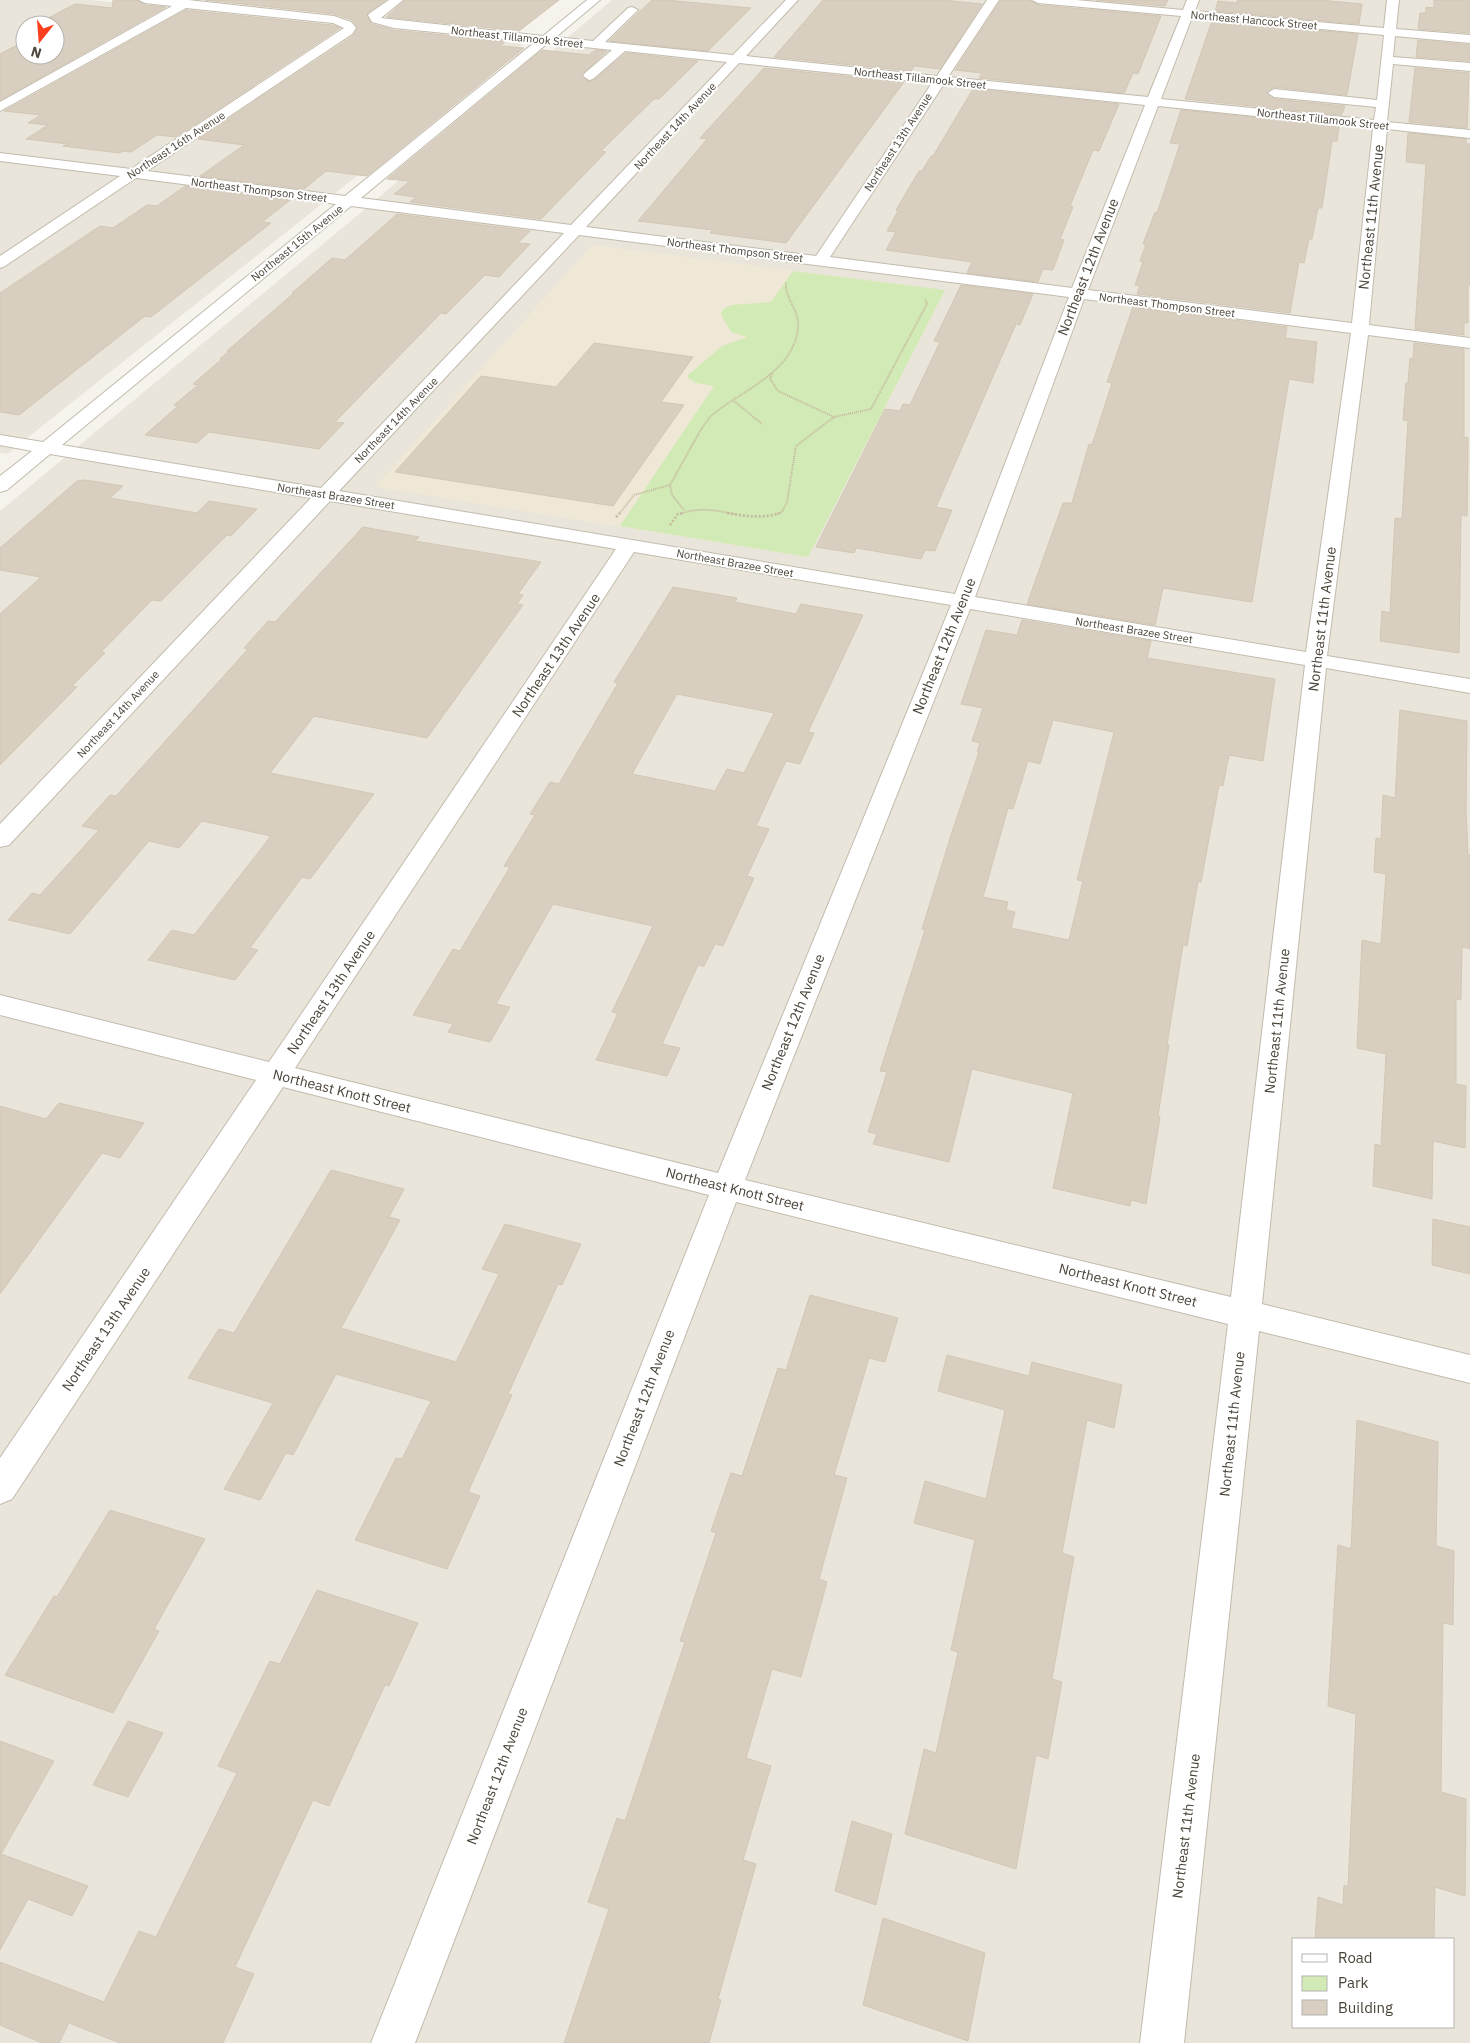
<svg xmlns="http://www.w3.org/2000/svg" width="1470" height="2043" font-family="'IBM Plex Sans',sans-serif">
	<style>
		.residential { fill: #eae5da; fill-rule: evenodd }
		.education { fill: #efe8d6 }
		.green { fill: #d2eab5 }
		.building { fill: #d8cfc1; stroke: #d3c7b4; fill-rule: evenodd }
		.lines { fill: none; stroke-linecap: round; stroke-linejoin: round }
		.minor-casing { stroke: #c2bbae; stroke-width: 2 }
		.path-far1 { stroke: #c4b79f; stroke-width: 2; stroke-dasharray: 1 1; stroke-linecap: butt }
		.path { stroke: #c4b79f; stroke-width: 2.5; stroke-dasharray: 2 2; stroke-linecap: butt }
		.minor { fill: #fff; fill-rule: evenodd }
		.labels { text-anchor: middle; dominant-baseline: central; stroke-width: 4; stroke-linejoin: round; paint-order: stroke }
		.far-street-label { font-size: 11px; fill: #4b4439; stroke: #fff }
		.street-label { font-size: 14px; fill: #4b4439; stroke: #fff }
	</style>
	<rect width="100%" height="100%" fill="#f6f3ec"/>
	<path class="residential" d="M0 0H90L523 44 7 454 0 453ZM25 25H55V55H25Z
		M612 0H1470V2043H0V511L358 215ZM1294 1939H1454V2027H1294Z"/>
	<path class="education" d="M592 245 945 290 808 557 375 487Z"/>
	<path class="green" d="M793 271 945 290 808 557 620 526 714 386 696 383 688 378V375L722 346 747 337 731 332 721 315 722 310 731 305 771 302Z"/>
	<path class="building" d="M113 0H137L145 5 166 7 0 100V54L25 41V55H55V25H35L75 4 112 8Z
		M205 0H386L367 14 372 24 394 30 506 41 500 46 524 48 367 176 326 171 304 189 200 176 244 145 198 139 353 36 358 28 352 20 334 14Z
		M405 0H559L519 31 386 17Z
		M652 0H666L751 8 708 51 609 41Z
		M823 0H943L982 4 940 69 915 66 911 71 774 57Z
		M1001 0H1030L1038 5 1161 16 1138 74 1133 73 1124 93 979 78 982 73 955 70Z
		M1096 0H1168L1165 6Z
		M1238 0H1319L1362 4 1359 24 1215 11 1218 1 1236 3Z
		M1434 0H1470V33L1418 29 1420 13H1426V7L1434 8Z
		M186 10 332 25 340 28 176 137 157 135 131 152 123 151 119 153 63 146 68 144 26 139 48 125 28 123 41 115 4 111Z
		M1212 21 1358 34 1347 95 1274 87 1266 92 1274 99 1345 106 1343 112 1341 115 1185 99Z
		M1418 40 1470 45V61L1416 57Z
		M542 50 589 55 595 50 607 51 581 75 589 82 594 80 626 53 698 61 659 99H654L601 151 606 152 541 219 410 202 416 197 394 194 410 181 387 179Z
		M764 68 904 82 786 243 710 233 713 230 638 221 707 139 700 138Z
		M1415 68 1469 73 1467 128 1409 122Z
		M973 89 1119 104 1099 151 1093 150 1070 206 1073 207 1060 239 1064 240 1053 270 1043 269 1038 282 967 273 972 262 886 250 896 232 887 231 898 211 896 210 919 171H922L931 156H933Z
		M1181 110 1339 126 1337 141H1332L1322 208H1318L1312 239H1309L1304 263 1299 262 1290 313 1137 294 1140 286 1135 285 1143 262 1140 261 1146 244H1143L1155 212 1157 213 1180 144 1170 143Z
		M1408 133 1466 139V144H1470V285H1468V323H1464V335L1415 329 1426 164 1406 162Z
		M185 186 290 200 262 222 271 223 151 317 145 316 19 415 0 412V293L100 226 113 228 147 205 157 206Z
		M397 214 530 231 518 243 530 244 499 277 485 275 446 314 441 313 335 422 344 423 319 449 209 432 197 443 145 435 178 406 174 405 198 385 193 384 222 359H220L229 351H227L294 293H292L332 258 345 260Z
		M961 285 1033 294 1020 325 1016 324 936 507 952 510 935 551 925 550 921 559 856 548 854 553 816 547 885 409 900 411 903 404 910 405 940 342 934 341Z
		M1133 307 1287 327 1285 338 1317 342 1313 383 1289 379 1252 602 1163 588 1155 625 1027 604 1063 503H1072L1089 444 1092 445 1112 383 1107 382Z
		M594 343 693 357 661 402 684 405 613 506 395 472 481 376 556 387Z
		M1414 343 1464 349V437L1468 438 1467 516 1461 515 1459 653 1380 641 1382 611 1390 613 1395 518 1402 519 1408 421 1403 420 1406 383H1408L1410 358 1413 359Z
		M85 480 123 486 110 498 197 513 209 501 257 509 231 536 227 535 161 601 152 600 101 652 105 653 72 686 77 687 0 765V614L41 577 0 570V548L77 481Z
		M363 527 419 537 415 541 541 562 518 594 523 595 517 604 523 605 427 738 314 716 270 773 374 794 310 879 302 877 250 948 258 950 235 980 148 960 172 930 194 935 271 836 202 821 179 848 149 841 70 934 8 920 32 893 40 895 99 830 82 826 110 795 116 796 248 649 244 648 268 621 275 622Z
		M673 587 737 598 735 602 796 614 801 604 863 615 808 732 814 733 800 764 786 761 756 826 769 829 747 876 754 878 723 946 715 944 704 966 698 965 662 1044 680 1048 667 1076 596 1060 618 1013 612 1012 653 926 553 904 496 1004 510 1007 490 1042 448 1032 453 1024 413 1015 453 949 460 951 510 867 504 866 535 815 530 814 550 782 559 784 618 683 614 682ZM677 694 774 713 744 773 727 769 715 791 632 774Z
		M1022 620 1151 641 1147 658 1275 679 1263 761 1229 755 1223 786 1219 785 1201 882 1198 881 1187 946 1183 945 1167 1045H1169L1158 1116 1160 1117 1146 1204 1131 1200 1130 1206 1053 1188 1073 1093 972 1069 949 1162 873 1144 877 1134 868 1132 887 1072 880 1071 925 930 922 929 952 832 979 752H977L980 743 972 741 983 708 961 704 986 630 1017 635ZM1053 720 1114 732 1077 880 1083 881 1069 940 1011 928 1015 912 1006 910 1008 902 983 897 1008 808 1013 809 1028 761 1040 764Z
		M1400 710 1467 721 1466 811 1468 855H1470V949L1462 947 1461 1000 1456 999V1084L1466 1086 1465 1148 1433 1141 1432 1199 1373 1186 1375 1144 1381 1146 1386 1054 1357 1048 1362 940 1381 944 1386 874 1374 872 1376 838 1381 839 1383 795 1395 798Z
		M59 1103 144 1123 120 1158 102 1153 0 1294V1106L46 1119Z
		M331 1170 404 1189 389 1217 400 1220 341 1328 456 1362 499 1274 482 1269 505 1224 581 1244 562 1285 558 1284 508 1394 512 1395 468 1492 480 1496 447 1569 355 1540 396 1458 402 1459 431 1401 336 1374 293 1455 286 1453 260 1500 224 1489 273 1403 188 1378 219 1329 234 1333Z
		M1433 1219 1470 1227V1274L1432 1265Z
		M810 1295 898 1318 885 1362 869 1358 834 1475 847 1478 819 1579 827 1582 801 1677 772 1669 746 1758 771 1766 743 1860 756 1864 718 1999 721 2000 709 2043H564L609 1909 588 1902 617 1818 625 1821 685 1642 680 1641 716 1533 711 1531 731 1473 742 1476 778 1368 786 1370Z
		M947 1355 1029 1376 1032 1362 1122 1385 1114 1428 1087 1420 1062 1553 1074 1557 1052 1679 1062 1682 1048 1759 1036 1755 1016 1869 905 1834 924 1749 936 1753 958 1652 951 1650 975 1540 914 1523 925 1481 986 1499 1005 1410 938 1391Z
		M1357 1420 1438 1442 1436 1546 1454 1551 1453 1625 1443 1623 1441 1792 1466 1799 1465 1896 1435 1887 1434 1939H1315L1318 1897 1343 1905 1344 1885 1348 1887 1356 1714 1328 1706 1338 1545 1351 1549Z
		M110 1510 205 1539 154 1629 159 1631 113 1713 5 1675 54 1596 57 1597Z
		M317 1590 418 1623 389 1686 385 1685 329 1806 313 1800 235 1967 254 1974 223 2043H120L69 2023 59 2043H42L0 2025V1962L104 2002 139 1931 156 1937 237 1773 218 1766 270 1661 280 1664Z
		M128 1721 163 1733 128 1797 93 1785Z
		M0 1741 54 1761 1 1854 88 1886 72 1916 28 1899 0 1950Z
		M852 1821 892 1834 876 1905 835 1891Z
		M883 1918 985 1953 968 2041 863 2005Z"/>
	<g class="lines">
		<g class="minor-casing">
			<path id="minor" d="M139 0H188L334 16 351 22 356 28 352 34 147 171 345 196 535 42 394 28 372 22 368 15 370 13 389 0H403L381 18 543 36 587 0H600L556 37 593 41 628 8 632 7 638 10 636 12 605 42 733 55 786 0H798L746 56 937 76 987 0H999L948 77 1148 97 1181 16 1038 3 1032 0H1076L1183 10 1187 0H1199L1195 11 1384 28 1387 0H1399L1396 29 1470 35V43L1395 36 1393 57 1470 63V71L1393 64 1387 122 1470 130V138L1387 129 1369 325 1470 338V348L1368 335 1327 656 1470 679V693L1326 668 1262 1304 1470 1355V1383L1259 1331 1184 2043H1140L1228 1324 736 1202 415 2043H371L709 1195 283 1087 12 1499 0 1504V1458L256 1080 0 1015V995L269 1062 616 549 330 501 9 845 0 847V824L311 498 50 454 7 490 0 492V476L32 451 0 445V435L43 442 336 204 136 178 5 266 0 268V256L120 176 0 161V153L131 169 344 28 333 23 186 8 0 111V102L172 6 145 3ZM1192 17 1384 35 1377 100 1274 89 1268 93 1274 97 1376 107 1374 120 1161 99ZM548 43 612 50 585 73 583 76 589 80 593 79 625 51 727 62 571 225 361 198ZM739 63 932 83 816 256 586 227ZM944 84 1145 105 1072 288 830 257ZM1158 106 1373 128 1352 323 1088 290ZM351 206 564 233 321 488 62 445ZM579 235 1069 297 955 594 339 491ZM1084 299 1351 333 1306 652 975 597ZM634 552 951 605 718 1173 295 1068ZM970 609 1305 665 1231 1297 745 1180Z"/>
		</g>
		<path class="path-far1" d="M772 374 770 379 778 391 834 417 871 409 927 304 925 299
			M734 401 762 424
			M684 510 672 495 670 485C679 470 701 426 711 416 741 390 792 374 798 329 800 310 784 298 786 282
			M619 514 634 495 670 485
			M680 514C698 507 715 510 734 514
			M777 514 782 512 787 502 796 446 834 417"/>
		<path class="path" d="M727 513C745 516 762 519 780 513
			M616 517 620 513
			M670 525 678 514 683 513"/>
		<use href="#minor" class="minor"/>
	</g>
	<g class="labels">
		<g class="far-street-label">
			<text transform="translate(1254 20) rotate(5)">Northeast Hancock Street</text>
			<text transform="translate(517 37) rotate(6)">Northeast Tillamook Street</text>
			<text transform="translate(920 78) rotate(6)">Northeast Tillamook Street</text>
			<text transform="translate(1323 119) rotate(6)">Northeast Tillamook Street</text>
			<text transform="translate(675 126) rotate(-47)">Northeast 14th Avenue</text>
			<text transform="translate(898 142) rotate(-57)">Northeast 13th Avenue</text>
			<text transform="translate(176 145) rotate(-33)">Northeast 16th Avenue</text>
			<text transform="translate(259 190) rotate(7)">Northeast Thompson Street</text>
			<text transform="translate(297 243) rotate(-39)">Northeast 15th Avenue</text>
			<text transform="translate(735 250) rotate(7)">Northeast Thompson Street</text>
			<text transform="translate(1167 305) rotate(7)">Northeast Thompson Street</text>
			<text transform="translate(396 420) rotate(-46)">Northeast 14th Avenue</text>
			<text transform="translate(336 496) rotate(9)">Northeast Brazee Street</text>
			<text transform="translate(735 563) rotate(10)">Northeast Brazee Street</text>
			<text transform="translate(1134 630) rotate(9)">Northeast Brazee Street</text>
			<text transform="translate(118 714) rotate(-47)">Northeast 14th Avenue</text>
		</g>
		<g class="street-label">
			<text transform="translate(1371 217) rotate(-84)">Northeast 11th Avenue</text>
			<text transform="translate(1088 267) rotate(-69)">Northeast 12th Avenue</text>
			<text transform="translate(1322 619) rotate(-83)">Northeast 11th Avenue</text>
			<text transform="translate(944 646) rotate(-68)">Northeast 12th Avenue</text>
			<text transform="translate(556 655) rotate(-56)">Northeast 13th Avenue</text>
			<text transform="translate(331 992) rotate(-56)">Northeast 13th Avenue</text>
			<text transform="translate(1277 1021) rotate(-84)">Northeast 11th Avenue</text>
			<text transform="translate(793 1022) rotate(-68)">Northeast 12th Avenue</text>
			<text transform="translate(342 1091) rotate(14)">Northeast Knott Street</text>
			<text transform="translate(735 1189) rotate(14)">Northeast Knott Street</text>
			<text transform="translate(1128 1285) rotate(14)">Northeast Knott Street</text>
			<text transform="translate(106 1329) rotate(-56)">Northeast 13th Avenue</text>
			<text transform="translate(644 1398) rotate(-69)">Northeast 12th Avenue</text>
			<text transform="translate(1232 1424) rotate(-84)">Northeast 11th Avenue</text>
			<text transform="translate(497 1776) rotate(-69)">Northeast 12th Avenue</text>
			<text transform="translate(1186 1826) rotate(-83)">Northeast 11th Avenue</text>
		</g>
	</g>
	<rect x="1292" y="1938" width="162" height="90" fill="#ffffff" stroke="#b7b4b0"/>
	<rect x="1302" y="1954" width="25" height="8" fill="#ffffff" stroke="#b7b4b0"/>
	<text x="1338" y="1963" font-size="15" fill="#4b4439">Road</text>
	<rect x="1302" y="1976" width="25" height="15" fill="#d2eab5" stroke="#b7b4b0"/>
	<text x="1338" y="1988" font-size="15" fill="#4b4439">Park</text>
	<rect x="1302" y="2000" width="25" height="15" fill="#d8cfc1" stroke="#b7b4b0"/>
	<text x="1338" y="2013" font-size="15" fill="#4b4439">Building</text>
	<g transform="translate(40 40) rotate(197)"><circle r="24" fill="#ffffff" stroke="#b7b4b0"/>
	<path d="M0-4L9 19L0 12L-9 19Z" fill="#fc3f1d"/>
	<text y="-8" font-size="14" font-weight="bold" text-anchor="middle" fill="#4b4439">N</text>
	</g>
</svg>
